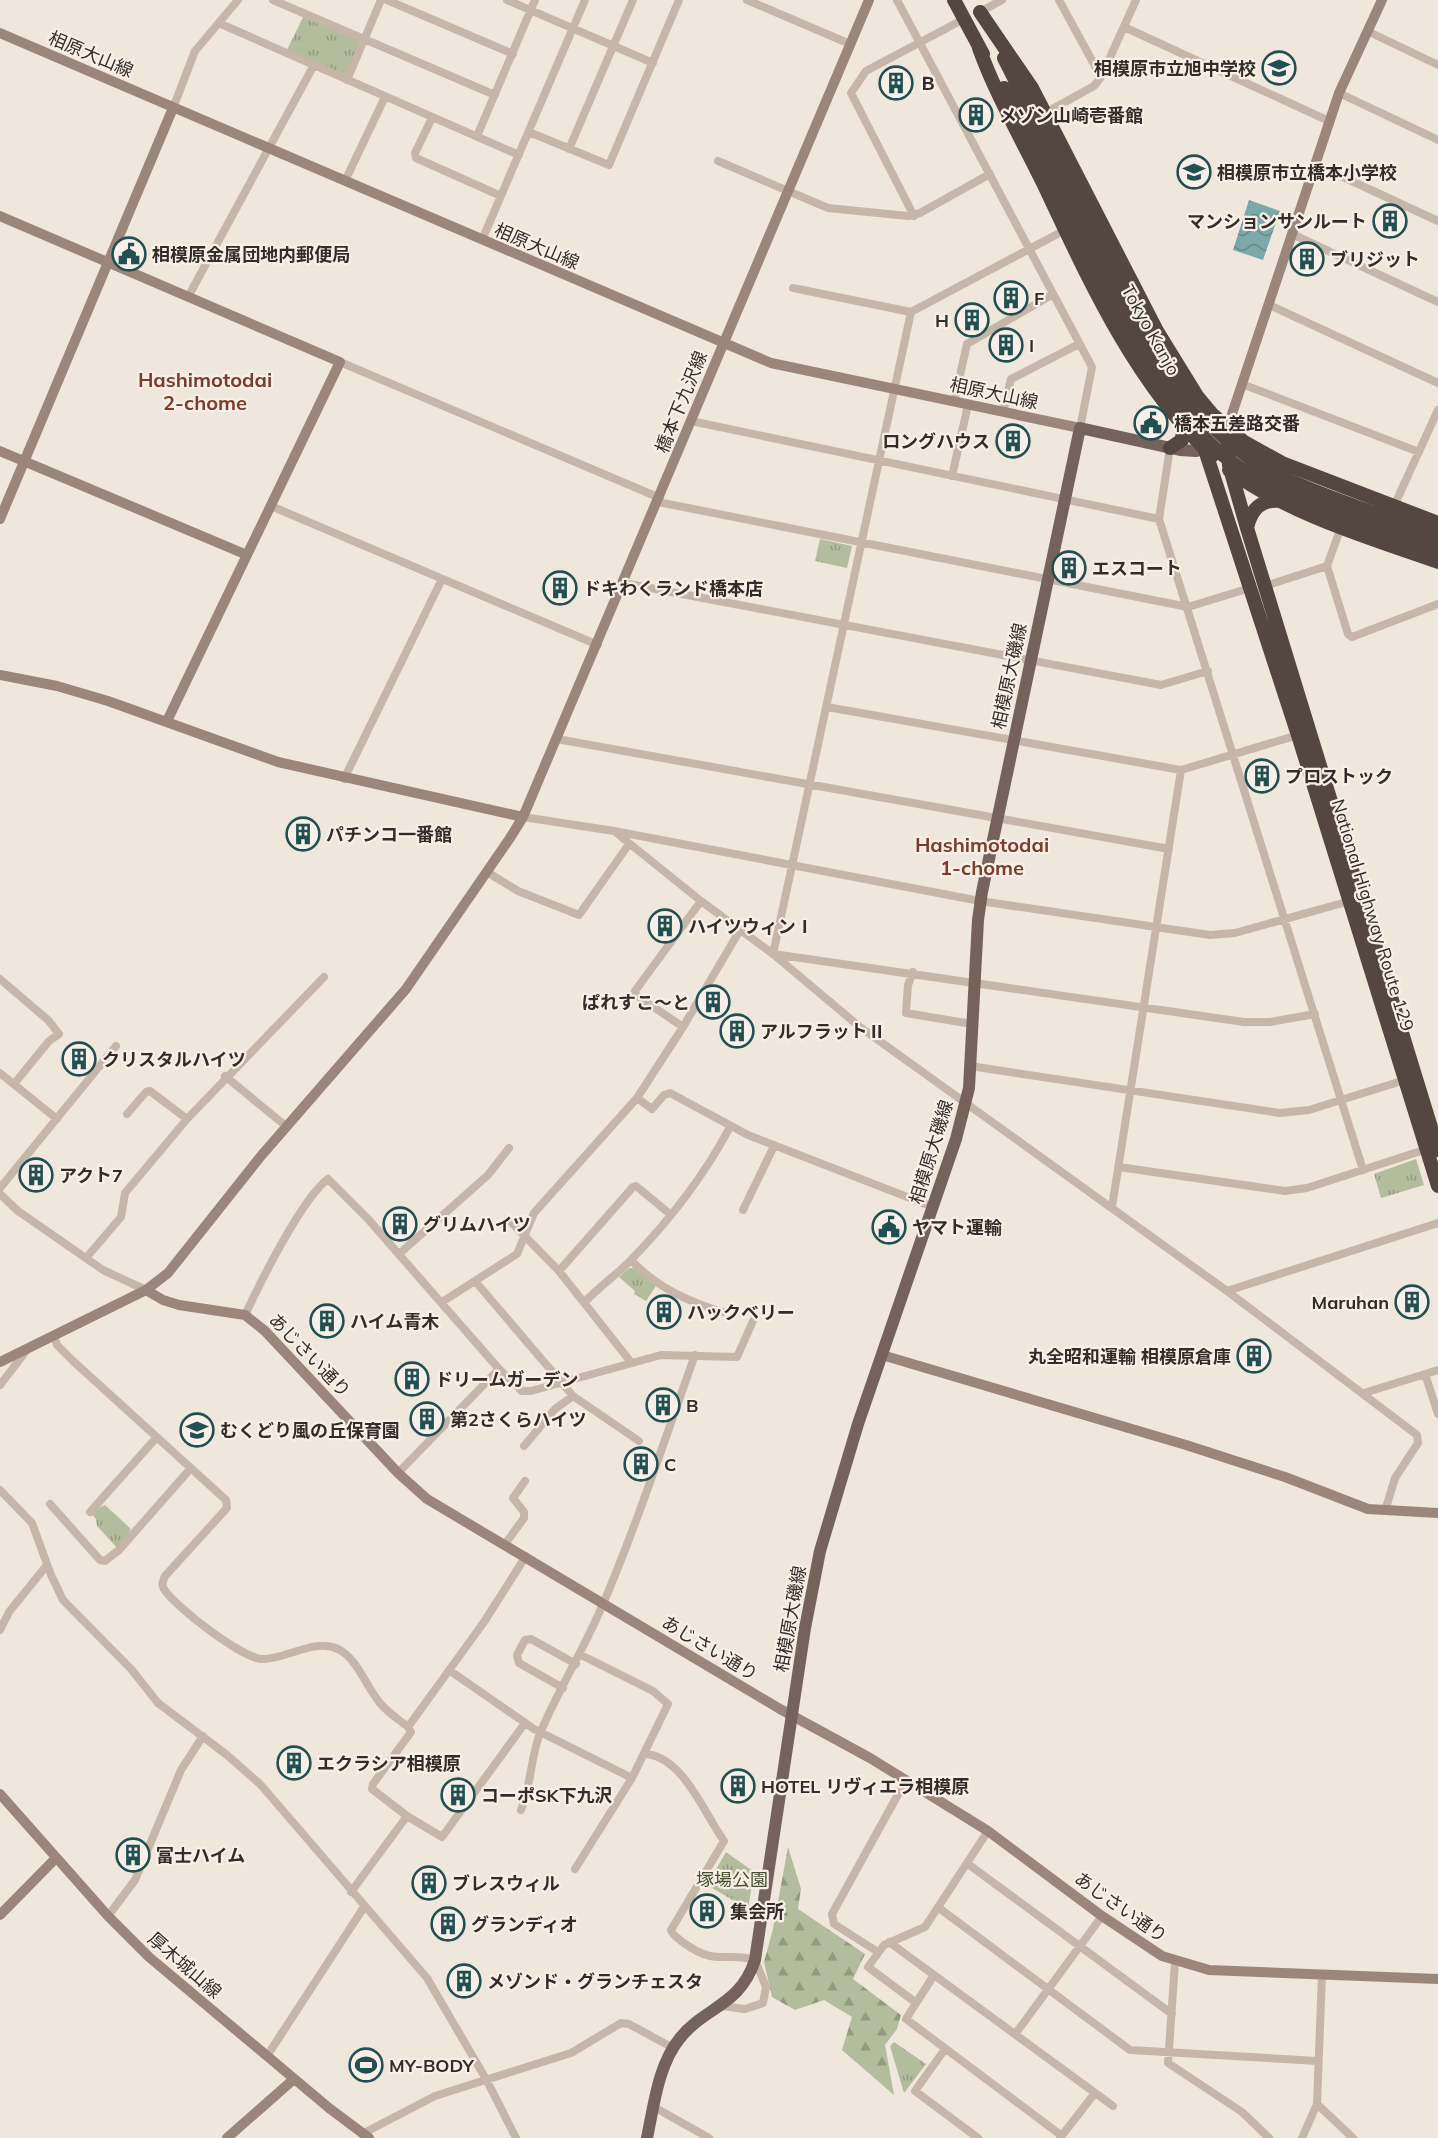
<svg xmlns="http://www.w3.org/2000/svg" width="1438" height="2138" font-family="Mulish,'Noto Sans JP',sans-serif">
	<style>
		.forest { fill: url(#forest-firs) }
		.park { fill: url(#park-tufts) }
		.water { fill: url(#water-waves) }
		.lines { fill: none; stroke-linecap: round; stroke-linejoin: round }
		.street { stroke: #c6b6a9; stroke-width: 8 }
		.secondary { stroke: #9a867b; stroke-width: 10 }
		.primary { stroke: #75635b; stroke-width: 12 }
		.highway { stroke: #544640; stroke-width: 14 }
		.highway-bridge { stroke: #544640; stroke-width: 14 }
		.labels { text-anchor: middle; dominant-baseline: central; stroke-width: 4.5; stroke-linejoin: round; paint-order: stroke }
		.street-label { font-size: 18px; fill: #342c28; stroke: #f8f0e8 }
		.poi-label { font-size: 18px; font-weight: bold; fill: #342c28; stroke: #f8f0e8; text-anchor: start }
		.park-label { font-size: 18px; fill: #44502e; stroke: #f8f0e8 }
		.neighbourhood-label { font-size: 20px; font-weight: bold; fill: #7c3c29; stroke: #f8f0e8 }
	</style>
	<defs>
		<pattern id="forest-firs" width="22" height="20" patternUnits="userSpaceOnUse" patternTransform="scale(1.5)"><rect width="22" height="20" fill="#b3bd9d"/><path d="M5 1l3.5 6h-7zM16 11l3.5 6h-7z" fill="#929a80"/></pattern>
		<pattern id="park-tufts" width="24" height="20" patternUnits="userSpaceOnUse" patternTransform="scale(1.5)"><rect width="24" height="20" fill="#b3bd9d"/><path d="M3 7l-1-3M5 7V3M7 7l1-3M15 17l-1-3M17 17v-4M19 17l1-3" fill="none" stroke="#929a80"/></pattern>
		<pattern id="water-waves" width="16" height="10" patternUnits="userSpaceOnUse" patternTransform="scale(1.5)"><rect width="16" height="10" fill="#7da8aa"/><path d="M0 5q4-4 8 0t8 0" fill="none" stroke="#67898a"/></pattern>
	</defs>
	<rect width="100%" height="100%" fill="#efe6dc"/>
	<path class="forest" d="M788 1847 801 1889 798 1909 865 1954 853 1979 901 2015 897 2029 885 2045 894 2095 842 2050 852 2017 824 2000 795 2010 772 1997 764 1962 773 1929Z"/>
	<path class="park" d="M305 13 364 39 347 80 286 52Z
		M820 539 852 546 847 568 815 561Z
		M1416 1159 1424 1185 1381 1198 1374 1174Z
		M629 1268H633L656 1286 646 1301 634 1294 635 1291 619 1277Z
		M105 1505 131 1529 119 1550 97 1526 96 1519 90 1512Z
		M726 1852 754 1872 748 1909 707 1885Z
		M894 2042 926 2064 904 2093 890 2046Z"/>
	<path class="water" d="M1249 200 1280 211 1263 260 1233 250Z"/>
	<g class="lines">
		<path class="street" d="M273 0 495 95
			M387 0 513 54
			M507 0 653 63
			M747 0 850 44
			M897 0 1092 367 1080 428
			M1059 0 1101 77
			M980 12 1002 0
			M221 24 519 155
			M1124 27 1329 121
			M1367 31 1438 65
			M347 80 381 0
			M1339 93 1438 140
			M173 108 195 51 238 0
			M1045 113 1094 86 1101 77 1136 0
			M432 118 415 153 416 158 501 196
			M529 132 609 165 679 0
			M477 136 535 0
			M569 149 633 0
			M718 161 828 208 908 216 920 213 990 174
			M1315 164 1438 221
			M345 181 385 97
			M914 216 851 93 866 71 964 19
			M1065 230 911 312 773 954 1244 1022H1270L1315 1014
			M1292 234 1438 302
			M482 240 585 0
			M793 288 911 312
			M188 297 314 65
			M1269 305 1438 383
			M340 362 660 498
			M1242 384 1419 452
			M954 402 967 344 1053 294
			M1003 412 1011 379 1079 344
			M691 421 1159 519
			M1170 448 1159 519 1363 1170
			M952 476 968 405
			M658 502 1188 607 1250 588
			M271 506 598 645
			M1394 506 1438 410
			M1327 566 1348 634 1352 637 1438 604
			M624 583 1161 685 1208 671
			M1265 586 1327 566 1341 527
			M827 707 1181 770 1298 735
			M557 739 1169 849
			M344 779 442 579
			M523 817 614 831 980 901 1210 935 1235 933 1350 901
			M614 831 701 901 773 954 860 1027 1227 1291 1417 1435 1418 1443 1395 1478 1385 1511
			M487 872 518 891 579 915 629 844
			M913 972 908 985 906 1013 972 1024
			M0 979 48 1020 59 1034 49 1041 14 1084
			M683 1027 636 995 635 991 701 901
			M970 1066 1280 1113 1309 1110 1405 1080
			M0 1073 57 1119
			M225 1076 287 1127
			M637 1098 652 1109 664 1095 670 1093 748 1135 933 1207
			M127 1114 146 1092 150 1091 187 1119
			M1119 1167 1285 1191 1307 1188 1427 1149
			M0 1188 116 1046
			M0 1194 18 1211 103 1270 146 1290
			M1112 1207 1181 770
			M743 1210 774 1146
			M508 1219 559 1271 630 1361
			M399 1254 488 1175 509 1148
			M86 1258 121 1217 125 1193 187 1119 324 977
			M631 1260C656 1287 688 1302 723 1312
			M559 1271 633 1187 636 1186 670 1214
			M475 1281 573 1396 639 1441
			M1227 1291 1438 1223
			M442 1302 517 1254 534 1213 637 1098 683 1027 740 930
			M585 1302C599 1287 616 1275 630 1261 668 1222 704 1176 730 1127
			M245 1315C260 1283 302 1198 328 1179L368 1219 499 1369 522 1391H531L661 1355 737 1357 753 1321
			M54 1336 57 1345 73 1361 226 1500 227 1508 165 1576C163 1581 161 1585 164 1589 174 1606 244 1660 263 1659 287 1659 314 1638 338 1649 358 1659 366 1687 380 1703 387 1712 398 1719 408 1727L484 1622 526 1556
			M1425 1374 1438 1414
			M0 1385 26 1351
			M1364 1393 1438 1370
			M524 1446 555 1409 573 1396
			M398 1473 499 1369
			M0 1490 32 1523 51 1575 63 1600 131 1669 158 1703 227 1755 260 1784 427 1978 486 2079 516 2138
			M50 1504 100 1560 105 1561 119 1550 191 1468
			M90 1512 157 1437
			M505 1544 524 1518V1512L513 1498 525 1481
			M0 1630 9 1612 47 1565
			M449 1670 534 1729 632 1778
			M563 1688 519 1663 517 1655 525 1640 531 1639 576 1664
			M408 1727 411 1732 373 1784 372 1789 407 1816 442 1837 525 1723
			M645 1754C683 1756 705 1815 724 1841L671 1930C673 1936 679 1939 684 1943 717 1967 725 1951 755 1960L766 1987 763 2003 745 2009 722 2006
			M521 1810C532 1784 530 1756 541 1731 560 1687 585 1647 603 1604 638 1522 665 1438 695 1355
			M968 1864 1172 2014
			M575 1869 632 1778 668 1704 653 1691 581 1655
			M351 1892 407 1816
			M939 1908 1130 2050 1318 2061
			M108 1916 135 1880 181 1770 203 1736
			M889 1942 1113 2106
			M878 1952 834 1924 832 1914 906 1780
			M1175 1962 1168 2063 1242 2112 1269 2138
			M934 1975 906 2019 1062 2136
			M915 2002 868 1967 884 1945 925 1927 988 1831
			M1016 2033 1102 1916
			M945 2049 915 2091 978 2138
			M267 2056 364 1907
			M1317 2104 1353 2138
			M654 2107 709 2138
			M362 2134 435 2096 571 2053 621 2023 629 2024 673 2048
			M1060 2138 1095 2093
			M1302 2138 1317 2104 1322 1974"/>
		<path class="secondary" d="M0 33 771 363 1080 428
			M0 216 340 362 167 721
			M1227 429 1339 93 1382 0
			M0 451 247 555
			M0 519 173 108
			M0 675 57 686 108 701 278 762 523 817
			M146 1290 163 1300 179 1305 245 1315 265 1331 398 1473 427 1499 780 1709 870 1758 988 1831 1102 1916 1162 1956 1209 1970 1438 1979
			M882 1355 1186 1445 1285 1477 1368 1509 1438 1513
			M0 1362 146 1290 168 1273 261 1156 406 989 510 838 523 817C640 545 753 272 869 0
			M0 1794 108 1916 149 1957 329 2108 369 2138
			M0 1915 56 1858
			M227 2138 294 2079"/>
		<path class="primary" d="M647 2138C654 2105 658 2065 680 2038 706 2006 740 2006 755 1960L805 1628 820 1551 858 1424 956 1139 969 1088 978 920 982 892 1080 428 1180 450 1196 451 1211 446"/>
		<path class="highway" d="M954 0 983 54
			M980 12 1032 88 1157 331 1197 396 1212 414 1244 442 1282 463 1438 523
			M979 48C996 95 1021 138 1043 183 1089 280 1133 380 1212 456
			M1004 58 1123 294
			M1004 88 1113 299
			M1227 429 1229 465 1247 528 1438 1150
			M1170 448 1182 440 1183 427
			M1205 450 1298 735 1438 1186
			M1229 470C1291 515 1367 537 1438 562
			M1374 513 1438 536
			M1370 524 1438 549
			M1247 528C1251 510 1260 499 1280 501"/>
		<path class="highway-bridge" d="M1123 294C1162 365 1201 434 1276 474 1307 490 1341 501 1374 513
			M1113 299C1152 375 1192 448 1272 487 1303 502 1337 512 1370 524"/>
	</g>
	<defs>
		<g id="school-ring" transform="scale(1.725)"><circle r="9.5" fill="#f8f0e8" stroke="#214f52" stroke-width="1.5"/><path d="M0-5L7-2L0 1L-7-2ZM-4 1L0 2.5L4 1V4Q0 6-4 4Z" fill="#214f52"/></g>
		<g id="building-ring" transform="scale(1.725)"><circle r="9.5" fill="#f8f0e8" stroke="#214f52" stroke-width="1.5"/><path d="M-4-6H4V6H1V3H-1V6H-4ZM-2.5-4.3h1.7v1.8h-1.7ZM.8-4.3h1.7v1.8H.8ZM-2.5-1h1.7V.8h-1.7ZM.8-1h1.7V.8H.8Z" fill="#214f52"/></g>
		<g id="civic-ring" transform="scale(1.725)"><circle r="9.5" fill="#f8f0e8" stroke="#214f52" stroke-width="1.5"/><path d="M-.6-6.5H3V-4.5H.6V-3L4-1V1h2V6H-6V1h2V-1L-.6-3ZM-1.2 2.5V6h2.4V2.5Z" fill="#214f52"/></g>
		<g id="stadium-ring" transform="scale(1.725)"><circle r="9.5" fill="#f8f0e8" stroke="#214f52" stroke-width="1.5"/><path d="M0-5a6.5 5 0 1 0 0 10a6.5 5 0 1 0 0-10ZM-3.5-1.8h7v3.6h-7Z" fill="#214f52"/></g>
	</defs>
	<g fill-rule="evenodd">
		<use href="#school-ring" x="1279" y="68"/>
		<use href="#building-ring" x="896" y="83"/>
		<use href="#building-ring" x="976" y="115"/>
		<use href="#school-ring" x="1194" y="172"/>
		<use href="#building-ring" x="1390" y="221"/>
		<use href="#civic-ring" x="129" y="254"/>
		<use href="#building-ring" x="1307" y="259"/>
		<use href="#building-ring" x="1011" y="298"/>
		<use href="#building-ring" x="972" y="320"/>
		<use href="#building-ring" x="1006" y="345"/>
		<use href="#civic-ring" x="1151" y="423"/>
		<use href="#building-ring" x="1013" y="441"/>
		<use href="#building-ring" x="1069" y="568"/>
		<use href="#building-ring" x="560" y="588"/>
		<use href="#building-ring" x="1262" y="776"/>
		<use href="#building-ring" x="303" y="834"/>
		<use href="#building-ring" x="665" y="926"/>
		<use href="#building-ring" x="713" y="1002"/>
		<use href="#building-ring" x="737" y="1031"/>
		<use href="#building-ring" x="79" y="1059"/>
		<use href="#building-ring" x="36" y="1175"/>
		<use href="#building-ring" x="400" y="1224"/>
		<use href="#civic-ring" x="889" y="1227"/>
		<use href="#building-ring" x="1412" y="1302"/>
		<use href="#building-ring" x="664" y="1312"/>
		<use href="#building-ring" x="327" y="1321"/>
		<use href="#building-ring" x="1254" y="1356"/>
		<use href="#building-ring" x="412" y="1379"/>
		<use href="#building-ring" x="663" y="1405"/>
		<use href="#building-ring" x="427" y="1419"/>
		<use href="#school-ring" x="197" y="1430"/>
		<use href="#building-ring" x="641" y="1464"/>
		<use href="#building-ring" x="294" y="1763"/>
		<use href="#building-ring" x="738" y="1786"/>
		<use href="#building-ring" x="458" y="1795"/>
		<use href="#building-ring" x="133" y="1855"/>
		<use href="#building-ring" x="429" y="1883"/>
		<use href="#building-ring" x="707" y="1911"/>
		<use href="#building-ring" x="448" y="1924"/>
		<use href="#building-ring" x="464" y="1981"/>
		<use href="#stadium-ring" x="366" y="2065"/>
	</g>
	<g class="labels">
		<g class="street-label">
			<text transform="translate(91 54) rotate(23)">相原大山線</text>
			<text transform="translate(537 246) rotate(23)">相原大山線</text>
			<text transform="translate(1151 330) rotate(61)">Tokyo Kanjo</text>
			<text transform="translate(994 393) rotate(12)">相原大山線</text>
			<text transform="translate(681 402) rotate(-68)">橋本下九沢線</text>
			<text transform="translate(1009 676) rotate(-78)">相模原大磯線</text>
			<text transform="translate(1373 915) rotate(73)">National Highway Route 129</text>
			<text transform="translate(931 1152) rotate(-73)">相模原大磯線</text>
			<text transform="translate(310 1355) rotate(46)">あじさい通り</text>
			<text transform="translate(790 1619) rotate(-80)">相模原大磯線</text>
			<text transform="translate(710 1648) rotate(31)">あじさい通り</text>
			<text transform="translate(1121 1907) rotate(35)">あじさい通り</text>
			<text transform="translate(185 1965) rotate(41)">厚木城山線</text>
		</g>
		<g class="poi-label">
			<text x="1256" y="68" text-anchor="end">相模原市立旭中学校</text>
			<text x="919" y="83">Ｂ</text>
			<text x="999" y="115">メゾン山崎壱番館</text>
			<text x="1217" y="172">相模原市立橋本小学校</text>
			<text x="1367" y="221" text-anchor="end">マンションサンルート</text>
			<text x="152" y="254">相模原金属団地内郵便局</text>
			<text x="1330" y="259">ブリジット</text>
			<text x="1034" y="298">F</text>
			<text x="949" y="320" text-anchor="end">H</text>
			<text x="1029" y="345">I</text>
			<text x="1174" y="423">橋本五差路交番</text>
			<text x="990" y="441" text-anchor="end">ロングハウス</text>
			<text x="1092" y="568">エスコート</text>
			<text x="583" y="588">ドキわくランド橋本店</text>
			<text x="1285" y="776">プロストック</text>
			<text x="326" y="834">パチンコ一番館</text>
			<text x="688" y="926">ハイツウィンⅠ</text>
			<text x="690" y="1002" text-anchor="end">ぱれすこ～と</text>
			<text x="760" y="1031">アルフラットⅡ</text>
			<text x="102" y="1059">クリスタルハイツ</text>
			<text x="59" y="1175">アクト7</text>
			<text x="423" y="1224">グリムハイツ</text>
			<text x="912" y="1227">ヤマト運輸</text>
			<text x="1389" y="1302" text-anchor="end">Maruhan</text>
			<text x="687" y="1312">ハックベリー</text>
			<text x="350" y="1321">ハイム青木</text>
			<text x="1231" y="1356" text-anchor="end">丸全昭和運輸 相模原倉庫</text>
			<text x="435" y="1379">ドリームガーデン</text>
			<text x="686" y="1405">B</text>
			<text x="450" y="1419">第2さくらハイツ</text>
			<text x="220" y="1430">むくどり風の丘保育園</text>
			<text x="664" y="1464">C</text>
			<text x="317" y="1763">エクラシア相模原</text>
			<text x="761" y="1786">HOTEL リヴィエラ相模原</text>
			<text x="481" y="1795">コーポSK下九沢</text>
			<text x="156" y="1855">富士ハイム</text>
			<text x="452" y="1883">ブレスウィル</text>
			<text x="730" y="1911">集会所</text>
			<text x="471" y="1924">グランディオ</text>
			<text x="487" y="1981">メゾンド・グランチェスタ</text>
			<text x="389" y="2065">MY-BODY</text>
		</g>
		<g class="park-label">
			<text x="732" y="1879">塚場公園</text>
		</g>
		<g class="neighbourhood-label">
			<text x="205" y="379">Hashimotodai<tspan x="205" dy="23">2-chome</tspan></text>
			<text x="982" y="844">Hashimotodai<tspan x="982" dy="23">1-chome</tspan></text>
		</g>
	</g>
</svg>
